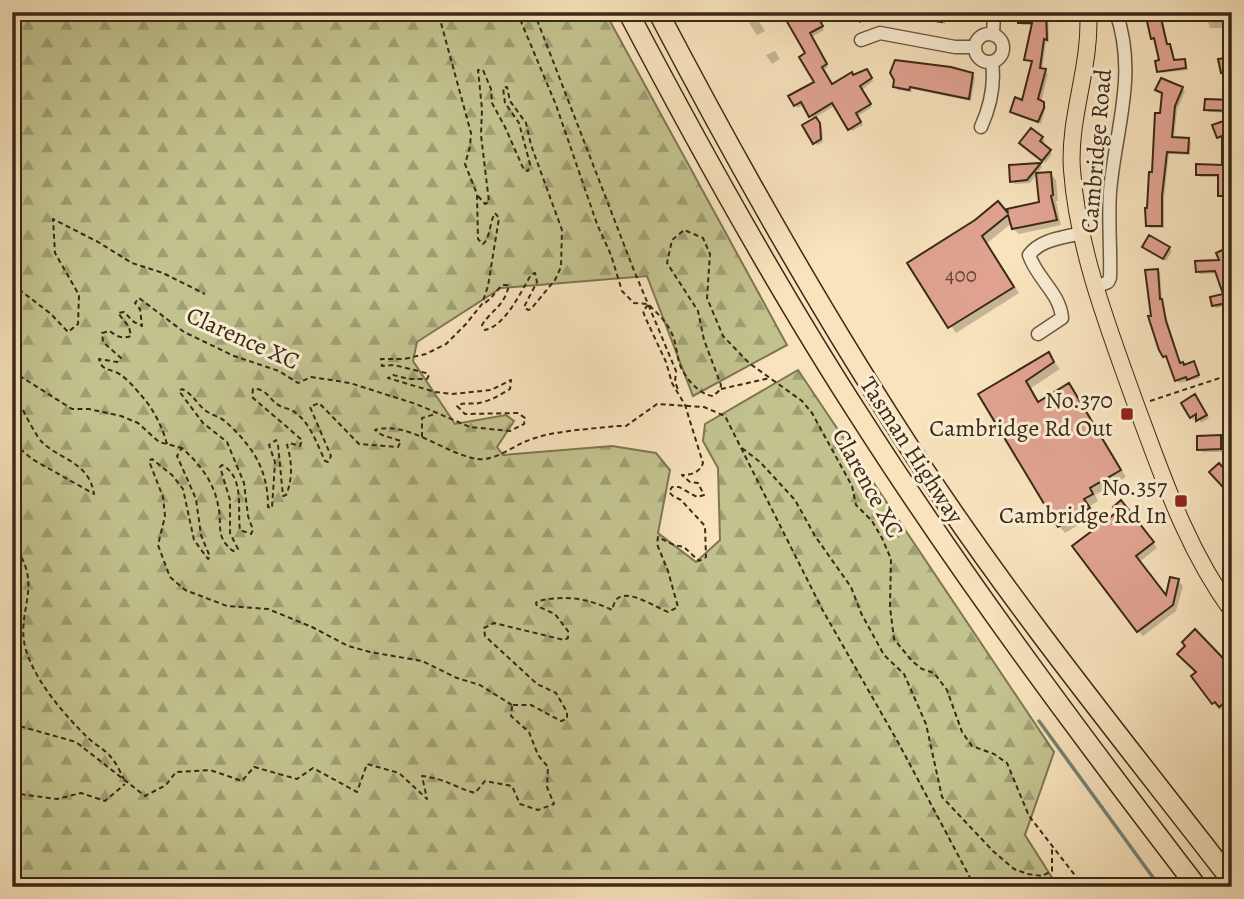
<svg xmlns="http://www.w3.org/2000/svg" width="1244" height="899" font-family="Alegreya,serif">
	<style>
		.forest { fill: url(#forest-firs); stroke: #7e7652; stroke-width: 2 }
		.shadow { fill: #0003 }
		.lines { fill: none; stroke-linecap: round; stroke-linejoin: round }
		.stream { stroke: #758275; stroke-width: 3.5 }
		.building { fill: #e1a391; stroke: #392916; stroke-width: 2 }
		.minor-casing { stroke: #695840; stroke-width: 15 }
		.major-casing { stroke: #392916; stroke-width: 18 }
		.highway-casing { stroke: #392916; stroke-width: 22 }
		.path { stroke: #392916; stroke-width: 2; stroke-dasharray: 5 3.5; stroke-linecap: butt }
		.minor { stroke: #faedd4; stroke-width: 12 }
		.major { stroke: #f8e3bd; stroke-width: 16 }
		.highway { stroke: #f8e3bd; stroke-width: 19 }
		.poi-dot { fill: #8f2418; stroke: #faedd4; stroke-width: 2.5 }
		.labels { text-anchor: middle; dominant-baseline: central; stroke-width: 6; stroke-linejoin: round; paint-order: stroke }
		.number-label { font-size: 21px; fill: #634835 }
		.street-label { font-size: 24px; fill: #392916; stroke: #faedd4 }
		.poi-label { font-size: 24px; fill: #392916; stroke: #faedd4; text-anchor: end }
	</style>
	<defs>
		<pattern id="forest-firs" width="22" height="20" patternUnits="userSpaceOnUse" patternTransform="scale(1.75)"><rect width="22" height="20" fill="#c2c28e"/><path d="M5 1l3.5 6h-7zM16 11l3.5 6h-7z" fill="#9f9e73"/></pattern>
	</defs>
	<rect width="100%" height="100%" fill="#f8e3bd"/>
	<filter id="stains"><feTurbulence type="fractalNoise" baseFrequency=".00286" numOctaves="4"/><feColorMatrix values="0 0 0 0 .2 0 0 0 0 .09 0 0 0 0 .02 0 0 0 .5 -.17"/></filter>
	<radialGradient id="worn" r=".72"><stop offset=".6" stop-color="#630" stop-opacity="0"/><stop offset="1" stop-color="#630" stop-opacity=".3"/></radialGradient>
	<path class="forest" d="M12 12H605L787 345 693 396 647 276 501 288 417 342 413 361 455 424 506 415 514 421 497 447 503 455 612 446 656 453 670 470 658 533 696 562 720 540 718 468 703 441 705 424 798 370 1054 752 1025 835 1058 887H12Z"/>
	<path class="shadow" d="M783 12H813L824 30 812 37 828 67 823 70 832 86 853 76 869 74 873 81 862 90 872 107 858 116 863 125 852 131 836 105 814 118 822 128 823 142 817 145 815 142V120L804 104 798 108 795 105 816 82 807 54Z
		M935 12H947L945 24 934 20Z
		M1019 12H1048L1049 42 1046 41 1042 70 1048 74 1041 102 1046 106 1041 124 1012 111 1024 102 1033 63 1026 60 1033 25H1023L1020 23Z
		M1148 12H1161L1168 46 1172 48 1175 62 1185 60 1188 70 1162 73 1159 71 1161 62 1153 38Z
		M1205 12H1232V113L1209 112 1206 109 1228 101V74L1223 72 1227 59 1228 28H1210Z
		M757 19 765 31 757 35 749 23Z
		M775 51 780 59 772 64 766 55Z
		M973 75 975 78 971 101 912 89V92L898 90 895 87Z
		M1182 89 1185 91 1177 110 1174 138 1188 139 1191 142 1190 155 1169 154 1164 199V228H1150L1147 226 1163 94 1158 90Z
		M1224 117 1226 122 1232 119V236L1226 234 1227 198 1220 195V177H1200L1198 174 1224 167V139L1219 137Z
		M1031 130 1045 141 1042 145 1052 154 1045 163 1024 146Z
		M1040 164 1042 167 1030 183 1015 184 1012 181 1011 167Z
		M1050 174 1056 180 1058 201H1056L1061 225 1019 234 1013 228 1012 223 987 243 1019 293 956 333 910 263 976 222 998 203 1011 218 1041 203Z
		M1147 249H1169L1172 251 1166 261Z
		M1222 261 1232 305 1216 308 1214 305 1226 295 1217 273 1200 274 1198 271Z
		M1157 270 1160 273 1162 302 1181 365 1184 366 1193 363 1200 378 1179 383 1165 356 1150 318 1153 317Z
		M1232 315V331L1224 323Z
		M1049 355 1060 369 1031 388 1040 403 1068 386 1075 392 1126 477 1095 495 1098 501 1090 506 1095 515 1065 533 1059 526 981 395Z
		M1195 396 1209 418 1201 423 1198 417 1194 420 1191 417Z
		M1220 437 1223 439 1224 452H1202L1199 449Z
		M1232 497V518L1230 519 1224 511 1229 508 1225 501Z
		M1127 508 1157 548 1139 562 1167 598 1178 581 1183 586 1176 611 1143 636 1138 631Z
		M1187 646 1232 670V708L1227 712 1222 708 1220 710 1213 703 1193 677 1198 673Z"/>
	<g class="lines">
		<path class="stream" d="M1039 721 1160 887"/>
	</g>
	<path class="building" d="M801 12H815L823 26 810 33 827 64 822 67 832 84 852 72 853 75 867 69 872 78 860 86 871 104 856 113 861 122 848 130 832 103 809 117 801 102 794 106 788 96 814 82 799 57 805 53 786 20Z
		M917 12H944L942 22 916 18Z
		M1018 12H1046L1047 40 1044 39 1040 68 1046 69 1038 99 1044 102V108L1038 122 1010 112 1015 97 1022 100 1032 61 1024 60 1032 23H1018Z
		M1160 14 1167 44H1170L1174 60 1185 59 1186 68 1157 72 1155 61 1159 60 1154 38 1151 39 1146 17Z
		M1232 57V71L1221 73 1218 59Z
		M895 60 951 67 973 73 969 99 910 87 909 90 893 87 894 80 890 73Z
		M1161 78 1183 87 1175 106 1172 137 1189 138 1188 153 1167 152 1162 196V226H1146L1145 208H1147L1149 172H1152L1155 113H1160L1162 93 1155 90Z
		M1205 99 1232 100V111L1204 110Z
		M816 117 820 123 821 139 813 144 802 125Z
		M1232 118V196H1218V175H1196V164L1222 165V136L1217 138 1212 125Z
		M1031 128 1043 137 1040 141 1051 150 1042 161 1019 143Z
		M1041 163 1027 180 1010 182 1009 165Z
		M1051 172 1053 195 1051 196 1057 220 1012 229 1008 215 982 236 1014 287 948 328 907 263 975 220 998 201 1008 213 1007 209 1039 202 1036 173Z
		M1149 235 1170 247 1163 259 1142 247Z
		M1232 245V314H1231L1227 303 1212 306 1210 297 1223 294 1215 271 1196 272 1195 261 1219 260 1216 253Z
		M1158 269 1160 299H1162L1166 321 1180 363 1183 362 1184 365 1194 361 1199 375 1187 380 1186 377 1175 381 1166 356 1163 357 1159 350 1148 316H1151L1145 270Z
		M1049 352 1054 362 1026 381 1038 402 1069 383 1121 470 1090 488 1093 494 1084 499 1090 508 1058 527 978 394Z
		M1195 394 1207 415 1196 421V414L1190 418 1181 403Z
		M1221 435V449L1197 450V436Z
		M1219 463 1232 478V497L1209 472Z
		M1121 500 1154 542 1136 556 1166 595 1170 577 1179 579 1173 605 1137 632 1072 546 1117 512 1113 507Z
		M1195 629 1220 655 1232 670V697L1219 707 1215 702 1212 704 1191 676 1196 672 1177 654 1185 646 1182 642Z"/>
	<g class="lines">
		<g class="minor-casing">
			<path id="minor" d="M975 48a14 14 0 1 1 28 0a14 14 0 1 1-28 0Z
				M993 35 994 12
				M861 40 880 33 955 47H975
				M981 127C990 107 995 84 992 62
				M1096 287 1108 282 1110 278C1111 250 1108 221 1110 192 1115 130 1138 75 1116 12
				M1038 334 1062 318C1060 293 1037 279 1029 255 1041 239 1063 238 1081 233"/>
		</g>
		<g class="major-casing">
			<path id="major" d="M1088 12C1092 65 1068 117 1072 170 1078 251 1109 329 1136 405 1163 477 1186 548 1232 611"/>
		</g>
		<g class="highway-casing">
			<path id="highway" d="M628 12C700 149 775 285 859 415 963 578 1079 733 1197 887
				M658 12C739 167 825 319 921 465 1016 609 1126 744 1232 881"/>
		</g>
		<path class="path" d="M517 12 556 105 597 224 611 255 622 291 634 303 648 304C656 312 665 320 670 330 676 340 676 351 679 362 683 376 699 395 713 396L720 390 721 385 704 340 698 311 667 263 672 240 684 230 703 238 710 254 707 298 723 336 749 363 802 401 812 413 852 486 856 505 872 521 882 538 891 559 890 607 894 639 912 661 922 669 934 673 947 690 962 732 972 746 994 754 1007 763 1029 816 1084 887
			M534 12 633 268 676 371 675 382 679 392
			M852 12 863 25
			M478 196 485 204 489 202 481 135 482 109 478 70H483L491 89 492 103 505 127 524 170 528 171 530 164 519 123 505 103 503 88 507 87 510 101 526 123 531 145 562 230 561 267 555 280 531 309 528 310 524 307 537 282 535 273 531 275C520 293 506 325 485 330L482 325C493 308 504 307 509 285H502C495 292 491 300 483 304
			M12 284 51 314 68 332 78 324 79 295 55 253 53 219 98 242 132 263 163 273 205 294
			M12 371 72 409H89L121 416 138 423 159 442 182 448
			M12 387C15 395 35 435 41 441 59 460 89 461 94 494L32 459 12 442
			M721 389 770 378
			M1150 401 1232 374
			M422 437V418L435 414
			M167 444C162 426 153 408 140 394 135 388 123 374 115 372 106 368 102 370 99 359L117 362 121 358 103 342 102 333 110 331C117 337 123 339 131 336L129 327 118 313 124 312 134 322 142 326 140 309 135 303 139 298 184 332 234 356 279 371 298 383 311 377 350 383 416 404 470 427 510 431 524 424 525 418 518 413 465 414 457 406C465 401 471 405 479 403 490 401 500 395 510 389L511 380 491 390 452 394 435 392 388 378 393 375 409 379H427L429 375 426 373 394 365 382 366 381 359H404L426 354 446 344 466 324 482 304 488 286 499 218 495 213C489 223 491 237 483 244L478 239 477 194 465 164 470 147 471 133 438 12
			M742 448 760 462 795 500 815 536 851 587 861 613 884 655 904 674 926 724 942 797 993 851 1014 869 1028 874 1042 876 1052 871V845
			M12 543C48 588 11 612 28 656 39 685 63 713 85 735 92 743 103 748 110 756 116 762 120 772 124 779
			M12 558H22
			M512 705 480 685 457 678 422 661 370 652 348 646 312 627 268 609 227 606 185 590 170 577 158 545 165 516 163 497 149 461 152 459 172 475 183 489 194 540 208 559 210 557 201 535 196 499 177 456 182 448C199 463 214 482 218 505 223 525 214 536 233 551L238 549 230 533V500L220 467 222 465C245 477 237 509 240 530L251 534 253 530 248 516 244 483 227 442 203 423 179 391 182 389C193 394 197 404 206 411 212 415 220 417 226 422 253 447 268 469 268 507L272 508 275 462 269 445 276 440 278 445 283 496 286 495C293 479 292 461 287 445L289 443 300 446 302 440 252 397 253 389C267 388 269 400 280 406 283 408 287 408 291 410 309 419 317 444 325 461L328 462 331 456 310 407 319 403 359 444 398 447 401 441 382 435 375 430C407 420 445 454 477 459 492 461 508 450 522 443 550 430 585 430 616 426H626L657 404 704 407 725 416 822 609 899 744 975 887
			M513 705H531L561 721 567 719V712L556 693 537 684 485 636 484 628 494 623 564 640 568 638V631L555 614 537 606 536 603 538 601C565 595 587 598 612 610 613 607 614 603 616 600 626 587 657 608 668 612L678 607 668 571 657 544 658 537 674 545 684 547 699 561 706 557 705 526 681 500 673 496 669 492 672 487H679L697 497 704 495 698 483 690 482 682 475C692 475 700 472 703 463L685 405 672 383 666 362 645 317 643 311 648 305
			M12 724 76 742 145 796 166 785 176 772 210 770 242 781 254 767 297 779 313 768 357 792 367 764 399 773 427 799 422 776C446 779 454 787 475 793L485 781 512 786 520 804 538 810 554 804 547 787 548 767 538 755 529 732 511 716 512 706
			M12 793 57 799 81 793 105 801 125 784"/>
		<use href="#minor" class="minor"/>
		<use href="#major" class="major"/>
		<use href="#highway" class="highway"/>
	</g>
	<g class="poi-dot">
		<rect x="1120" y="407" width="14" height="14" rx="3.5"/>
		<rect x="1174" y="494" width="14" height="14" rx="3.5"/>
	</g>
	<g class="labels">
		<g class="number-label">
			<text x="961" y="275">400</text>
		</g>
		<g class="street-label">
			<text transform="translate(1096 151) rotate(-85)">Cambridge Road</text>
			<text transform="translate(243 338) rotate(24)">Clarence XC</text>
			<text transform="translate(912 450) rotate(57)">Tasman Highway</text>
			<text transform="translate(868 483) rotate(61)">Clarence XC</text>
		</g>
		<g class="poi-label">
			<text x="1113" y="400">No.370<tspan x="1113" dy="28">Cambridge Rd Out</tspan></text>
			<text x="1167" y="487">No.357<tspan x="1167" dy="28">Cambridge Rd In</tspan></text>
		</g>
	</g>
	<rect width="1244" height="899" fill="none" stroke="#f8e3bd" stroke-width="42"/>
	<rect x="14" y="14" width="1216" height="871" fill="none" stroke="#392916" stroke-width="3.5"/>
	<rect x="21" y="21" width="1202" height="857" fill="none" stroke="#392916" stroke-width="2"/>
	<rect width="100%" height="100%" filter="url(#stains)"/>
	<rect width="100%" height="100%" fill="url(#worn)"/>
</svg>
